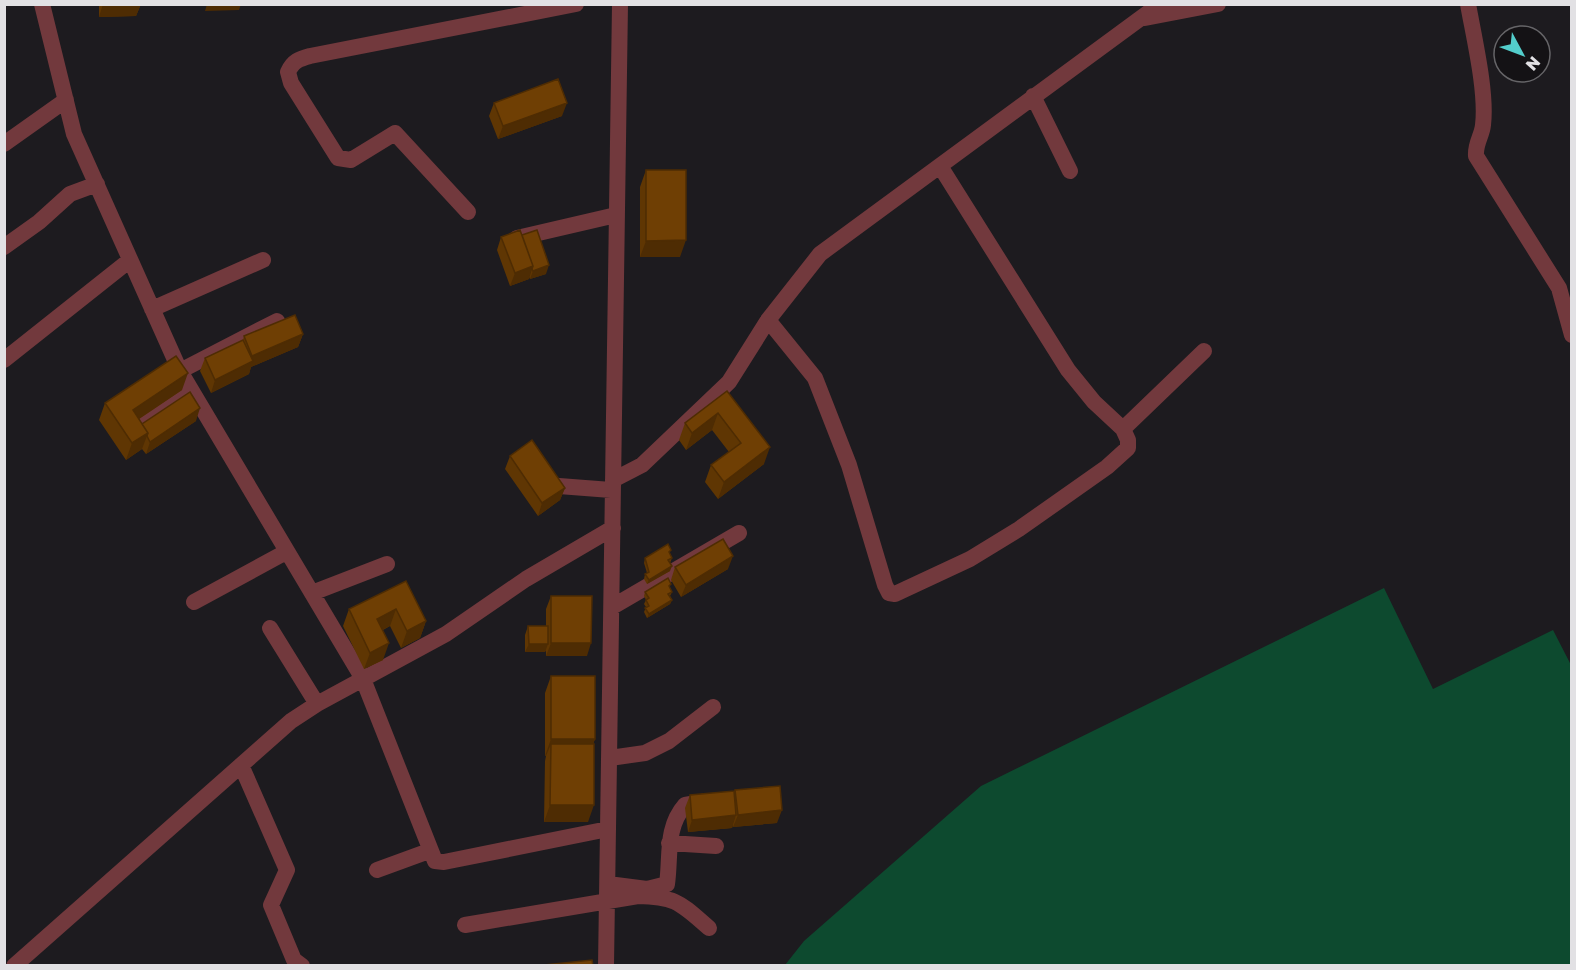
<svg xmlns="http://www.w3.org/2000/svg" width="1576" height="970" font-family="'Golos Text',sans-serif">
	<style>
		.green { fill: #0d4a2f }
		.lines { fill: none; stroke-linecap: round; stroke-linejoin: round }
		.minor { stroke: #72393d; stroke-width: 16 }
		.wall { fill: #5f3603 }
		.shaded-wall { fill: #4e2c03 }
		.building { fill: #6f3f04; stroke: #4e2c03; stroke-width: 1.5 }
	</style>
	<rect width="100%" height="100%" fill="#1d1b1f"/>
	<path class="green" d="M1384 588 1433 689 1553 630 1571 665V965H785L804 941 981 786Z"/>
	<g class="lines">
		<path class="minor" d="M42 4 74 134 180 371 363 679 435 861 444 862 608 829
			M1468 4C1474 38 1487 92 1483 125 1482 136 1475 143 1476 156L1559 288 1572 335
			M1145 18 1218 4
			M1033 96 1070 171
			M4 144 66 100
			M468 212 395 133 351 160 338 158 291 83 288 72C293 61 299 59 310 56L576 4
			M517 238 616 215
			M4 247 39 222 70 194 97 184
			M152 309 263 260
			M768 320 815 378 849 465 885 585 889 593 895 594 970 559 1019 529 1107 467 1128 448V440L1123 429 1094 402 1068 370 940 166
			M4 360 130 260
			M180 371 277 321
			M136 428 191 390
			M1123 429 1204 351
			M613 480 642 465 729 382 768 320 820 254 1160 4
			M559 486 611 490
			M312 593 387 564
			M194 602 286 552
			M612 607 739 533
			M270 628 317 704
			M610 758 645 753 669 741 713 707
			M241 765 287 870 271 905 294 960 302 966
			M669 843 716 846
			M377 870 429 851
			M608 884 647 889 667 884C671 856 665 828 685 805L708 801
			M465 925 638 896C677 897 680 903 709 928
			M14 966 291 721 317 704 446 634 526 579 613 528
			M606 966 620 4"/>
	</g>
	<path class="wall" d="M99 4H141L136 16 99 17Z
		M494 103 562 116 498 139 489 116Z
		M646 170 680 257H640V187Z
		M522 235 546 274 530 279 529 277V279L510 286 497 250 501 237Z
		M303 334 298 347 251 367 249 374 211 393 200 371 205 358 243 340 244 336Z
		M182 390 139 419 142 424 196 421 146 454 142 449 126 460 99 420 105 403Z
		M727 391 764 464 718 499 705 482 711 465 729 452 712 430 686 450 679 440 685 423Z
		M510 456 565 488 560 500 538 516 505 469Z
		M670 554 672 558 670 563V571L647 584 644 579 645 574 647 573 644 563 645 558Z
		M675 567 728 569 681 597 671 580Z
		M406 581 426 621 420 638 401 648 390 626 383 630V660L364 669 343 626 349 609Z
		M670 588 672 592 670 596 672 600 670 604 647 618 644 612 646 607 644 604 646 600 644 596 645 592Z
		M551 596 587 656H546V650L545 652H525V635L528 626H546V609Z
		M551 676 595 739 593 744 588 822H544L545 761 546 756H545V693Z
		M735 790 777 823 733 827V825L732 828 688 832 685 808 690 795 734 793Z"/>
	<path class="shaded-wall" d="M103 4H141L136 16 99 17Z
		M207 4H241L239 10 205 11Z
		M567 103 562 116 498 139 503 126Z
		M686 240 680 257H640L646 241Z
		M549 265 546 274 530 279 533 271Z
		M533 266 529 279 510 286 515 273Z
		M303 334 298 347 251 367 249 374 211 393 215 380 250 363 252 356Z
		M188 373 182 390 127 427 133 410Z
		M200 408 196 421 146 454 150 442Z
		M718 413 712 430 686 450 692 433Z
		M148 433 142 449 126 460 132 443Z
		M770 447 764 464 718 499 724 482Z
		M565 488 560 500 538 516 542 503Z
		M733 556 728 569 681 597 686 585Z
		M672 566 670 571 647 584 649 580Z
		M672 600 670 604 647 618 649 614Z
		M396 609 390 626 371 635 377 619Z
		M426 621 420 638 401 648 407 631Z
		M389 643 383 660 364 669 370 653Z
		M551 643H591L587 656H546Z
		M529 644H548L545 652H525Z
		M551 739H595L589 756 551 744 546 756H545Z
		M550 805H594L588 822H544Z
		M782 810 777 823 733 827 738 815Z
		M736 815 732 828 688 832 692 820Z"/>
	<path class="building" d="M558 79 567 103 503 126 494 103Z
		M646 170H686V240L646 241Z
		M520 230 533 266 515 273 501 237Z
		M537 230 549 265 533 271 532 269 533 266 522 235Z
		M295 315 303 334 252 356 244 336Z
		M243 340 253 361 215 380 205 358Z
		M176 356 188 373 133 410 148 433 132 443 105 403Z
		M727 391 770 447 724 482 711 465 741 443 718 413 692 433 685 423Z
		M190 392 200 408 150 442 147 436 148 433 142 424Z
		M532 440 565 488 542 503 510 456Z
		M723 539 733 556 686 585 675 567Z
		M668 544 671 550 669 552 672 558 668 560 672 566 649 580 645 574 649 572 645 558Z
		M668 578 671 584 669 586 672 592 668 594 672 600 649 614 645 608 649 606 646 600 649 598 645 592Z
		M406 581 426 621 407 631 396 609 377 619 389 643 370 653 349 609Z
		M551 596H592L591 643H551Z
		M528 626H548V644H529Z
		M551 676H595V739H551Z
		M551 744H594V805H550Z
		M780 786 782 810 738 815 735 790Z
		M734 791 736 815 692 820 690 795Z
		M592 960 593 966 544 965Z"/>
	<rect width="1576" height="970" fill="none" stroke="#e2e1e4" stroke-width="12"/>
	<g transform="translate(1522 54) rotate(131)"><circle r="28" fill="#141215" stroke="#666568" stroke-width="1.5"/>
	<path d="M0-4.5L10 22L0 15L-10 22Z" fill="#53cdcb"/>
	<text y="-9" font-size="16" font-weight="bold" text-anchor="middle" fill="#e2e1e4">N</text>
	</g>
</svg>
